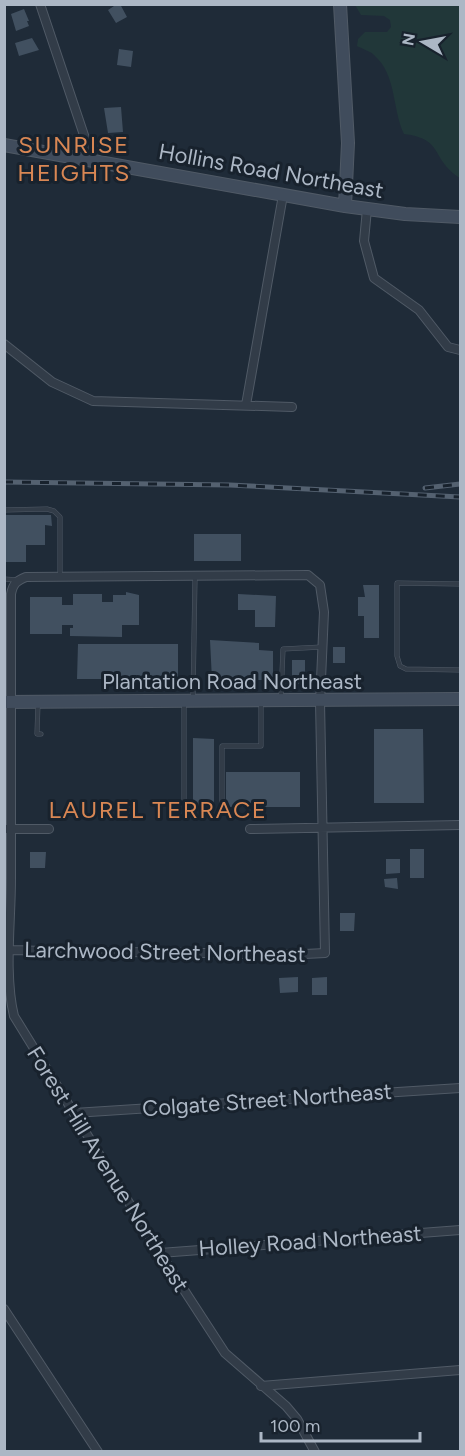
<svg xmlns="http://www.w3.org/2000/svg" width="465" height="1456" font-family="Figtree,sans-serif">
	<style>
		.green { fill: #213739 }
		.building { fill: #415060 }
		.lines { fill: none; stroke-linecap: round; stroke-linejoin: round }
		.lane-casing { stroke: #505a66; stroke-width: 5 }
		.street-casing { stroke: #505a66; stroke-width: 10 }
		.secondary-casing { stroke: #505a66; stroke-width: 14 }
		.lane { stroke: #323c48; stroke-width: 4 }
		.street { stroke: #323c48; stroke-width: 8 }
		.secondary { stroke: #404c5c; stroke-width: 12 }
		.rail-casing { stroke: #546170; stroke-width: 5 }
		.rail { stroke: #18222d; stroke-width: 3; stroke-dasharray: 9; stroke-linecap: butt }
		.labels { text-anchor: middle; dominant-baseline: central; stroke-width: 6; stroke-linejoin: round; paint-order: stroke }
		.street-label { font-size: 22px; fill: #acb7c5; stroke: #18222d }
		.neighbourhood-label { font-size: 24px; letter-spacing: 1.5px; fill: #d98754; stroke: #18222d }
	</style>
	<rect width="100%" height="100%" fill="#1f2b38"/>
	<path class="green" d="M355 5H460V178C430 159 445 139 404 134 392 109 397 75 374 55 370 51 362 49 357 46L358 39 365 32H387L391 27 390 20 384 16 361 15Z"/>
	<path class="building" d="M117 4H120L127 17 116 23 108 10Z
		M24 9 29 21H27L29 26 16 31 11 14Z
		M32 38 39 50 19 56 15 43Z
		M119 49 133 51 131 67 117 65Z
		M121 107 123 132 108 133 104 108Z
		M4 515H51L52 526 45 525V545H26V562H4Z
		M194 534H241V561H194Z
		M363 585H379V638H364V616H358V597H365Z
		M126 592 139 595V625H122V637L70 636V628H73V625H62V634H30V597H62V605H73V594H102V602H113V595H126Z
		M238 594 276 596 275 627H255V610H238Z
		M210 640 259 643V650L273 651V680H212Z
		M78 644H178V679H77Z
		M333 647H345V663H333Z
		M292 660H305V684H292Z
		M374 729H423L424 803H374Z
		M193 738 214 739V807L193 806Z
		M226 772H300V807H226Z
		M410 849H424V878H410Z
		M30 852H46L45 868H30Z
		M386 859H400V873L386 874Z
		M397 878 398 889 385 887 384 879Z
		M340 913H355L354 931H340Z
		M298 977V992L280 993 279 978Z
		M327 977V995H312V978Z"/>
	<g class="lines">
		<g class="lane-casing">
			<path id="lane" d="M4 510 47 509 54 511 60 517V575
				M4 579 18 580
				M460 584 397 583V656L400 666 406 669 460 670
				M281 697 283 649 322 647
				M193 698 195 577
				M38 703 37 734H41
				M184 703V804
				M222 803V746H261V702"/>
		</g>
		<g class="street-casing">
			<path id="street" d="M40 4 93 162
				M367 209 364 241 374 278 419 310 448 347 460 350
				M4 344 52 382 93 401 292 407
				M246 405 283 195
				M4 829H49
				M250 829 460 825
				M4 951 10 950C77 952 143 952 209 953 248 954 286 956 325 953L320 702 324 612 320 585 308 575 26 577C16 581 13 584 11 594 11 689 11 784 11 879 11 921 4 975 14 1016L160 1253 225 1353 286 1406 297 1419 315 1452
				M74 1113 460 1088
				M160 1253 460 1230
				M4 1309 98 1452
				M261 1386 460 1370"/>
		</g>
		<g class="secondary-casing">
			<path id="secondary" d="M340 4 348 143 345 206
				M4 145 345 206 405 214 460 217
				M4 702 460 699"/>
		</g>
		<use href="#lane" class="lane"/>
		<use href="#street" class="street"/>
		<use href="#secondary" class="secondary"/>
		<g class="rail-casing">
			<path id="rail" d="M4 482 230 485 460 497
				M425 488 460 484"/>
		</g>
		<use href="#rail" class="rail"/>
	</g>
	<g class="labels">
		<g class="street-label">
			<text transform="translate(271 171) rotate(10)">Hollins Road Northeast</text>
			<text x="232" y="681">Plantation Road Northeast</text>
			<text transform="translate(165 952) rotate(1)">Larchwood Street Northeast</text>
			<text transform="translate(267 1100) rotate(-4)">Colgate Street Northeast</text>
			<text transform="translate(108 1169) rotate(58)">Forest Hill Avenue Northeast</text>
			<text transform="translate(310 1241) rotate(-4)">Holley Road Northeast</text>
		</g>
		<g class="neighbourhood-label">
			<text x="74" y="144">SUNRISE<tspan x="74" dy="28">HEIGHTS</tspan></text>
			<text x="158" y="809">LAUREL TERRACE</text>
		</g>
	</g>
	<rect width="465" height="1456" fill="none" stroke="#acb7c5" stroke-width="12"/>
	<g transform="translate(423 42) rotate(280)" stroke="#18222d" stroke-width="4.5" paint-order="stroke">
	<path d="M0-4.5L10 22L0 15L-10 22Z" fill="#acb7c5"/>
	<text y="-9" font-size="16" font-weight="bold" text-anchor="middle" fill="#acb7c5">N</text>
	</g>
	<path d="M261 1432v9h159v-9" fill="none" stroke="#acb7c5" stroke-width="3"/>
	<text x="270" y="1432" font-size="18" fill="#acb7c5" stroke="#18222d" stroke-width="4.5" paint-order="stroke">100 m</text>
</svg>
